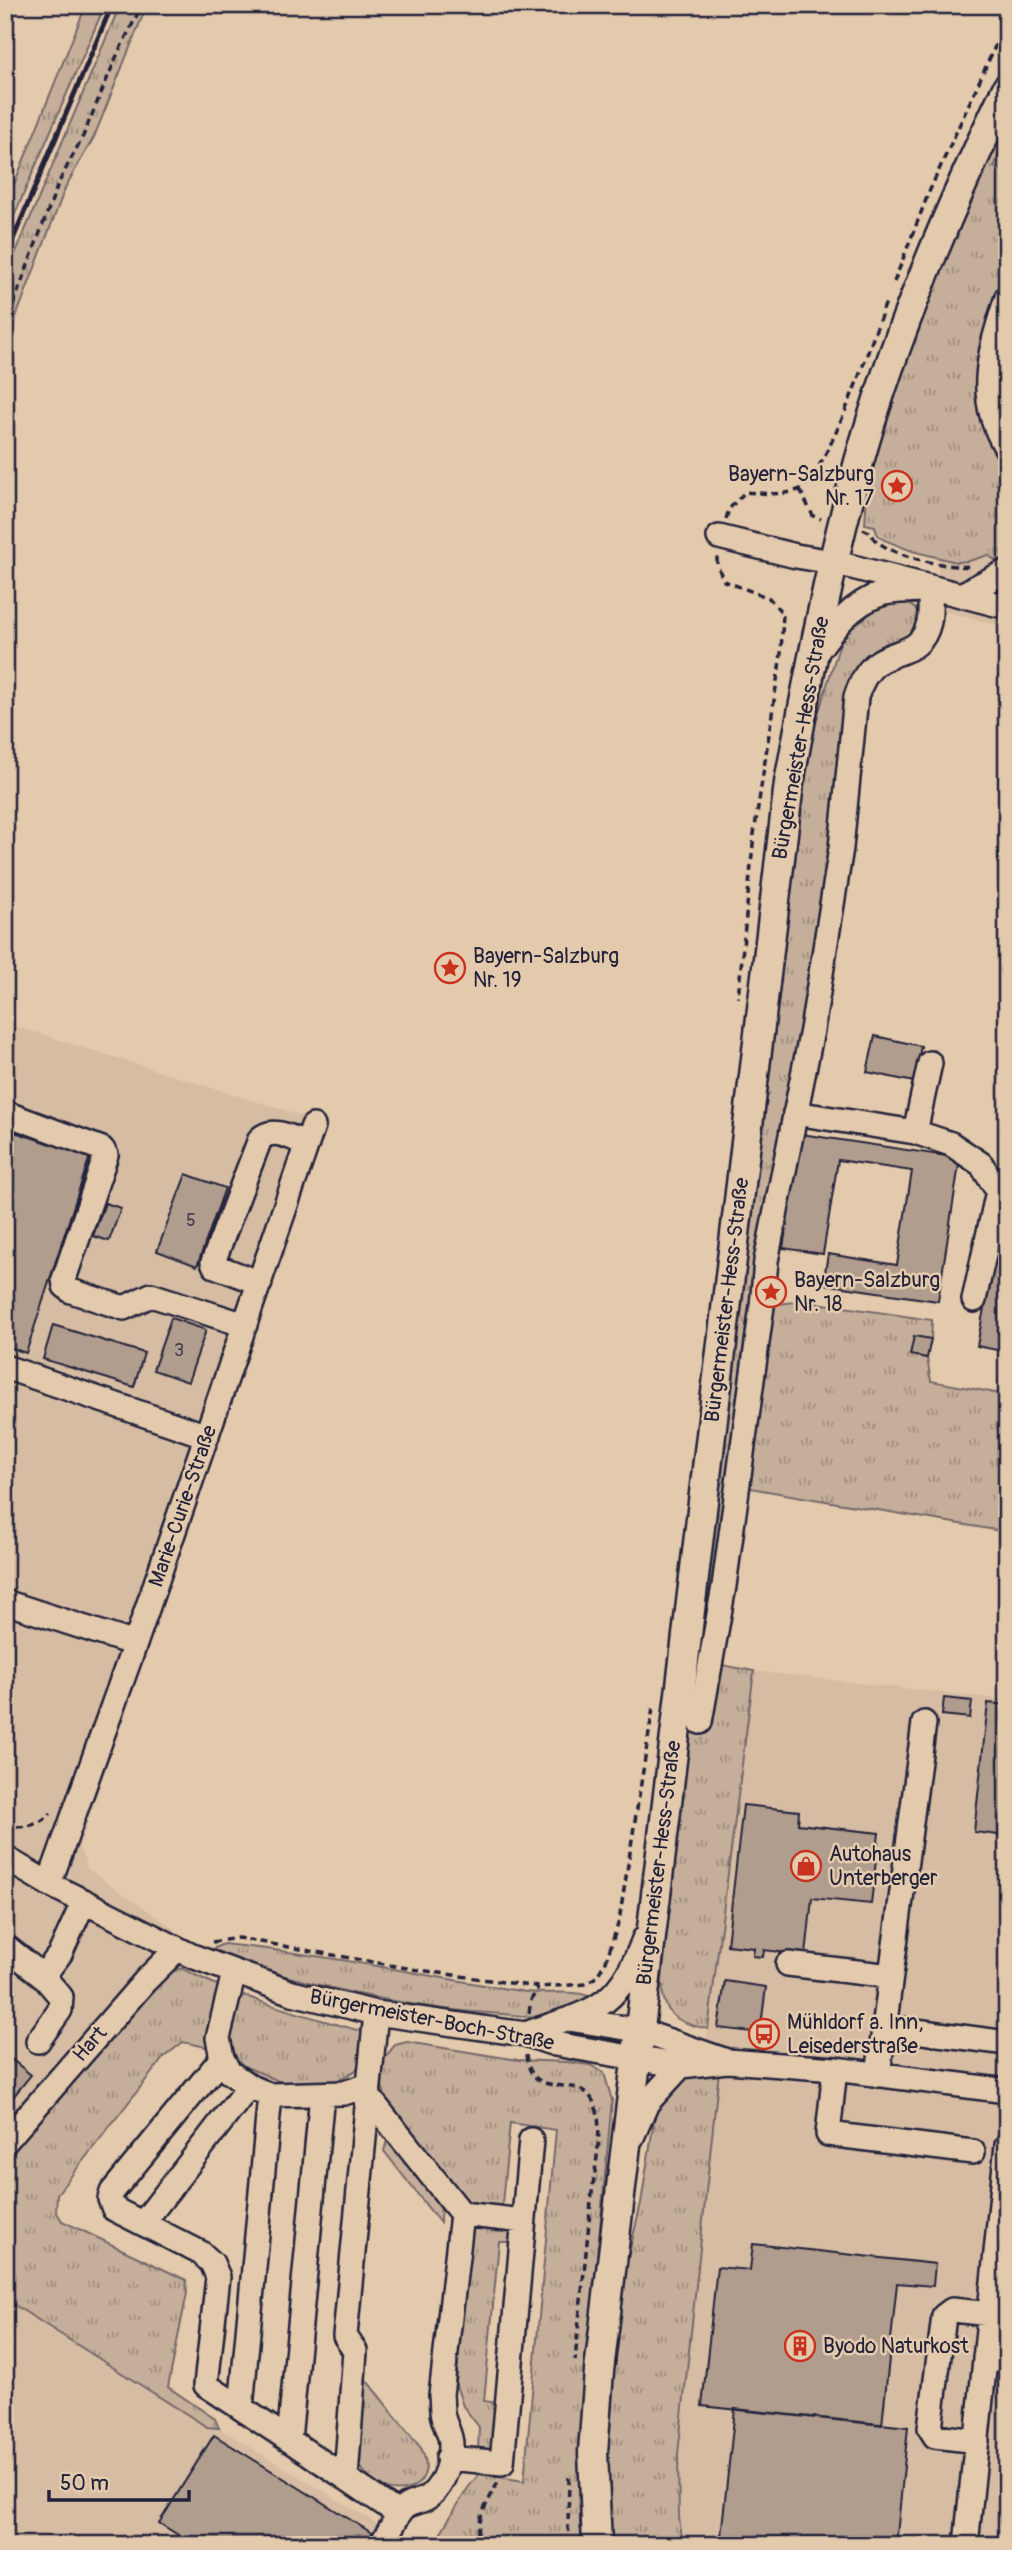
<svg xmlns="http://www.w3.org/2000/svg" width="1012" height="2550" font-family="Pangolin,sans-serif">
	<style>
		.built { fill: #d5bca3 }
		.grass { fill: url(#grass-tufts); stroke: #74686a; stroke-width: 2 }
		.building { fill: #b19d8e; stroke: #22223b; stroke-width: 2 }
		.lines { fill: none; stroke-linecap: round; stroke-linejoin: round }
		.minor-casing { stroke: #22223b; stroke-width: 28 }
		.major-casing { stroke: #22223b; stroke-width: 33 }
		.path { stroke: #22223b; stroke-width: 3.5; stroke-dasharray: 7 5; stroke-linecap: butt }
		.minor { stroke: #e4caac; stroke-width: 23 }
		.major { stroke: #e4caac; stroke-width: 28 }
		.rail { stroke: #22223b; stroke-width: 5 }
		.labels { text-anchor: middle; dominant-baseline: central; stroke-width: 5; stroke-linejoin: round; paint-order: stroke }
		.number-label { font-size: 18px; fill: #464150 }
		.poi-label { font-size: 21px; fill: #22223b; stroke: #e4caac; text-anchor: start }
		.street-label { font-size: 21px; fill: #22223b; stroke: #e4caac }
	</style>
	<defs>
		<pattern id="grass-tufts" width="24" height="20" patternUnits="userSpaceOnUse" patternTransform="scale(1.75)"><rect width="24" height="20" fill="#c5af9a"/><path d="M3 7l-1-3M5 7V3M7 7l1-3M15 17l-1-3M17 17v-4M19 17l1-3" fill="none" stroke="#a08e7f"/></pattern>
	</defs>
	<rect width="100%" height="100%" fill="#e4caac"/>
	<filter id="ink" filterUnits="userSpaceOnUse"><feTurbulence type="fractalNoise" baseFrequency=".0143" numOctaves="2"/><feDisplacementMap in="SourceGraphic" scale="14" xChannelSelector="R" yChannelSelector="G"/><feConvolveMatrix kernelMatrix="1 2 1 2 8 2 1 2 1" color-interpolation-filters="sRGB"/></filter>
	<g filter="url(#ink)">
		<path class="built" d="M988 555 999 563 1007 557V627L939 610 938 558 957 562 969 561Z
			M5 1023 328 1124 79 1847 88 1869 176 1930 154 1963 5 2134Z
			M754 1671 1007 1700V2427H1004L995 2464 1007 2466V2545H683L679 2518 678 2454 682 2423 704 2059Z
			M5 2299 207 2427 219 2428 412 2545H5Z"/>
		<path class="grass" d="M86 5H105L5 237V207Z
			M120 5H147L94 137 66 186 5 346V278Z
			M1007 108V136L994 167 1007 171V265L984 331 976 371V391L985 430 1007 469V557L999 563 988 555 969 561 956 562 912 551 884 540 877 534 875 526 865 524 867 493 875 459 926 301Z
			M1007 336V423C997 392 999 367 1007 336Z
			M904 602C919 607 922 618 917 633L860 670 716 1664 754 1671 708 2029C677 2023 662 2015 662 1982 701 1574 750 1167 807 761L815 724 844 630 873 604Z
			M803 1301 932 1320 931 1339 911 1355 927 1358 931 1381 1007 1395V1532L744 1487 770 1305Z
			M223 1944C324 1954 425 1976 526 1992 547 1995 576 1988 595 1999 580 2005 565 2013 550 2016 535 2019 517 2015 502 2014 405 2009 308 1985 216 1955L210 1950Z
			M181 1968C238 1998 300 2014 361 2031L365 2040 363 2059 355 2071 332 2083 281 2082 244 2066 229 2052 183 2042 164 2057 57 2194 56 2211 62 2221 186 2280 187 2293 168 2387 215 2419 219 2428 207 2427 5 2299V2158L149 1988 162 1976Z
			M407 2042 518 2060 567 2062 590 2065 604 2073 612 2100 579 2451 580 2526 583 2545H433L468 2488 479 2474 524 2481 556 2130 510 2123 501 2213 469 2204 386 2098 379 2077 383 2060 395 2045Z
			M719 2071 678 2454 679 2518 683 2545H609L605 2452 612 2373 627 2262 641 2203 656 2108 680 2080Z
			M393 2139 441 2201 440 2223 384 2151 387 2140Z
			M477 2227 512 2231 511 2242H499L484 2401 498 2403 494 2452 478 2450 479 2427 463 2406 456 2385 470 2230Z
			M363 2376 421 2448C439 2483 403 2502 375 2483 367 2478 362 2469 357 2461Z"/>
		<path class="building" d="M875 1036 921 1046 914 1082 867 1072Z
			M5 1129 90 1156 26 1353 5 1346Z
			M801 1134 960 1158 938 1301 823 1284 828 1254 897 1265 912 1171 838 1160 823 1254 783 1248Z
			M186 1174 225 1188 197 1266 157 1251Z
			M105 1203 121 1208 109 1241 93 1236Z
			M1001 1216 1007 1217V1352L977 1346Z
			M171 1318 206 1330 188 1382 153 1370Z
			M53 1325 144 1353 134 1387 43 1359Z
			M914 1336 931 1339 927 1358 910 1355Z
			M944 1698 972 1701 970 1718 942 1715Z
			M988 1703 1007 1705V1836L974 1832Z
			M743 1805 799 1811 798 1824 879 1833 871 1904 812 1898 806 1955 764 1950 763 1957 753 1956 754 1948 727 1945Z
			M725 1981 766 1987 760 2033 718 2028Z
			M5 2054 31 2075 5 2107Z
			M753 2244 935 2264 933 2286 897 2283 882 2425 702 2406 717 2267 750 2270Z
			M735 2409 908 2427 896 2545H720Z
			M214 2435 375 2535 369 2545H194L159 2523Z"/>
		<g class="lines">
			<g class="minor-casing">
				<path id="minor" d="M1007 297C990 351 974 397 1007 449
					M719 537 796 556 833 562 1007 607
					M961 595 1007 571
					M5 1113 102 1149 106 1155 64 1279 65 1286 71 1291 124 1308 151 1295 245 1325
					M795 1113 915 1132 930 1063
					M915 1132 951 1144 981 1164 998 1191 974 1300
					M260 1283 215 1266 213 1262 260 1139C273 1126 292 1138 307 1144
					M5 1367 207 1436
					M5 1602 135 1644
					M700 1722 724 1586 762 1306 766 1261 812 1030 841 848 856 697C861 683 866 670 880 661 900 649 922 653 929 622 931 612 930 600 930 589 915 592 895 589 881 594 851 604 833 629 816 653
					M5 1858 49 1884 192 1956 292 1993 376 2013 525 2034 555 2044 681 2066 727 2061 835 2069 1007 2091
					M49 1884 135 1644 313 1126
					M5 1946 43 1976 61 1997 60 2010 38 2041
					M788 1964 891 1976
					M234 1973 218 2038 222 2058 229 2072 249 2086 270 2095 344 2093 369 2085
					M43 1976 60 1954 84 1901
					M376 2013 345 2336 355 2351 346 2478 399 2514 381 2545
					M569 2019 638 2030 724 2060
					M885 2027 1007 2043
					M525 2034C591 2011 618 2011 644 1939
					M222 2058 112 2192 110 2199 114 2209 201 2253 212 2263 218 2277 206 2385 241 2408
					M835 2069 828 2134 973 2152
					M878 2075 924 1723
					M322 2094 289 2440 346 2478
					M270 2095 241 2408 289 2440
					M368 2096 462 2214 441 2395C442 2402 441 2410 443 2417 445 2426 451 2435 451 2444 451 2461 444 2484 431 2495 420 2505 408 2499 399 2514
					M632 2137 647 2103 681 2066
					M5 2142 145 1981 177 1949
					M462 2214 523 2221
					M143 2223 249 2086
					M985 2357 1007 2360
					M977 2441 935 2436 930 2428 944 2316 952 2310 990 2314
					M448 2458 502 2463 531 2140
					M966 2545 1007 2145"/>
			</g>
			<g class="major-casing">
				<path id="major" d="M597 2545 593 2452 599 2371 789 783C810 668 832 553 865 441 901 320 952 202 1007 88"/>
			</g>
			<path class="path" d="M894 282 929 192 1007 20
				M5 327 58 184 83 136 118 53 142 5
				M800 490 813 516 821 519
				M726 519 729 509 745 492C762 493 782 496 798 490 827 478 873 336 886 302
				M863 529 871 533C877 554 950 569 970 566
				M717 557V565L724 581 769 598 783 614 781 654 754 834 738 998
				M5 1825C22 1829 39 1826 51 1813
				M212 1942 238 1938 412 1969 538 1987 587 1984 597 1976 606 1961 619 1921 653 1708
				M529 2013 531 2000 538 1988
				M526 2055C532 2104 577 2071 593 2101 595 2106 598 2112 598 2116 601 2144 594 2174 591 2201 586 2255 580 2308 575 2361
				M569 2477 568 2527 571 2545
				M475 2545 482 2513 498 2482"/>
			<use href="#minor" class="minor"/>
			<use href="#major" class="major"/>
			<path class="rail" d="M5 258 112 5"/>
		</g>
	</g>
	<defs>
		<g id="sight-ring" transform="scale(1.575)"><circle r="9.5" fill="#e4caac" stroke="#c8321e" stroke-width="1.5"/><path d="M0-6L1.8-2.2L6-1.7L2.9 1.2L3.7 5.4L0 3.3L-3.7 5.4L-2.9 1.2L-6-1.7L-1.8-2.2Z" fill="#c8321e"/></g>
		<g id="shop-ring" transform="scale(1.575)"><circle r="9.5" fill="#e4caac" stroke="#c8321e" stroke-width="1.5"/><path d="M-5-2.5h2.3a2.7 3.5 0 0 1 5.4 0H5L5.5 6h-11ZM-1.5-2.5h3a1.5 2.3 0 0 0-3 0Z" fill="#c8321e"/></g>
		<g id="bus-ring" transform="scale(1.575)"><circle r="9.5" fill="#e4caac" stroke="#c8321e" stroke-width="1.5"/><path d="M-5-6H5V4H4V6H2V4H-2V6H-4V4H-5ZM-3.5-4V0h7V-4ZM-3.5 1.2v1.5H-2V1.2ZM2 1.2v1.5H3.5V1.2Z" fill="#c8321e"/></g>
		<g id="building-ring" transform="scale(1.575)"><circle r="9.5" fill="#e4caac" stroke="#c8321e" stroke-width="1.5"/><path d="M-4-6H4V6H1V3H-1V6H-4ZM-2.5-4.3h1.7v1.8h-1.7ZM.8-4.3h1.7v1.8H.8ZM-2.5-1h1.7V.8h-1.7ZM.8-1h1.7V.8H.8Z" fill="#c8321e"/></g>
	</defs>
	<g fill-rule="evenodd">
		<use href="#sight-ring" x="897" y="486"/>
		<use href="#sight-ring" x="450" y="968"/>
		<use href="#sight-ring" x="771" y="1292"/>
		<use href="#shop-ring" x="806" y="1866"/>
		<use href="#bus-ring" x="764" y="2034"/>
		<use href="#building-ring" x="800" y="2346"/>
	</g>
	<g class="labels">
		<g class="number-label">
			<text x="191" y="1220">5</text>
			<text x="179" y="1350">3</text>
		</g>
		<g class="poi-label">
			<text x="874" y="474" text-anchor="end">Bayern-Salzburg<tspan x="874" dy="24">Nr. 17</tspan></text>
			<text x="473" y="956">Bayern-Salzburg<tspan x="473" dy="24">Nr. 19</tspan></text>
			<text x="794" y="1280">Bayern-Salzburg<tspan x="794" dy="24">Nr. 18</tspan></text>
			<text x="829" y="1854">Autohaus<tspan x="829" dy="24">Unterberger</tspan></text>
			<text x="787" y="2022">Mühldorf a. Inn,<tspan x="787" dy="24">Leisederstraße</tspan></text>
			<text x="823" y="2346">Byodo Naturkost</text>
		</g>
		<g class="street-label">
			<text transform="translate(801 738) rotate(-80)">Bürgermeister-Hess-Straße</text>
			<text transform="translate(727 1300) rotate(-83)">Bürgermeister-Hess-Straße</text>
			<text transform="translate(183 1506) rotate(-71)">Marie-Curie-Straße</text>
			<text transform="translate(659 1863) rotate(-83)">Bürgermeister-Hess-Straße</text>
			<text transform="translate(432 2020) rotate(11)">Bürgermeister-Boch-Straße</text>
			<text transform="translate(90 2044) rotate(-49)">Hart</text>
		</g>
	</g>
	<rect width="1012" height="2550" fill="none" stroke="#e4caac" stroke-width="28"/>
	<rect x="14" y="14" width="984" height="2522" fill="none" stroke="#22223b" stroke-width="2.5" filter="url(#ink)"/>
	<path d="M49 2490v10h140v-10" fill="none" stroke="#22223b" stroke-width="3.5"/>
	<text x="60" y="2490" font-size="21" fill="#22223b" stroke="#e4caac" stroke-width="5" paint-order="stroke">50 m</text>
</svg>
